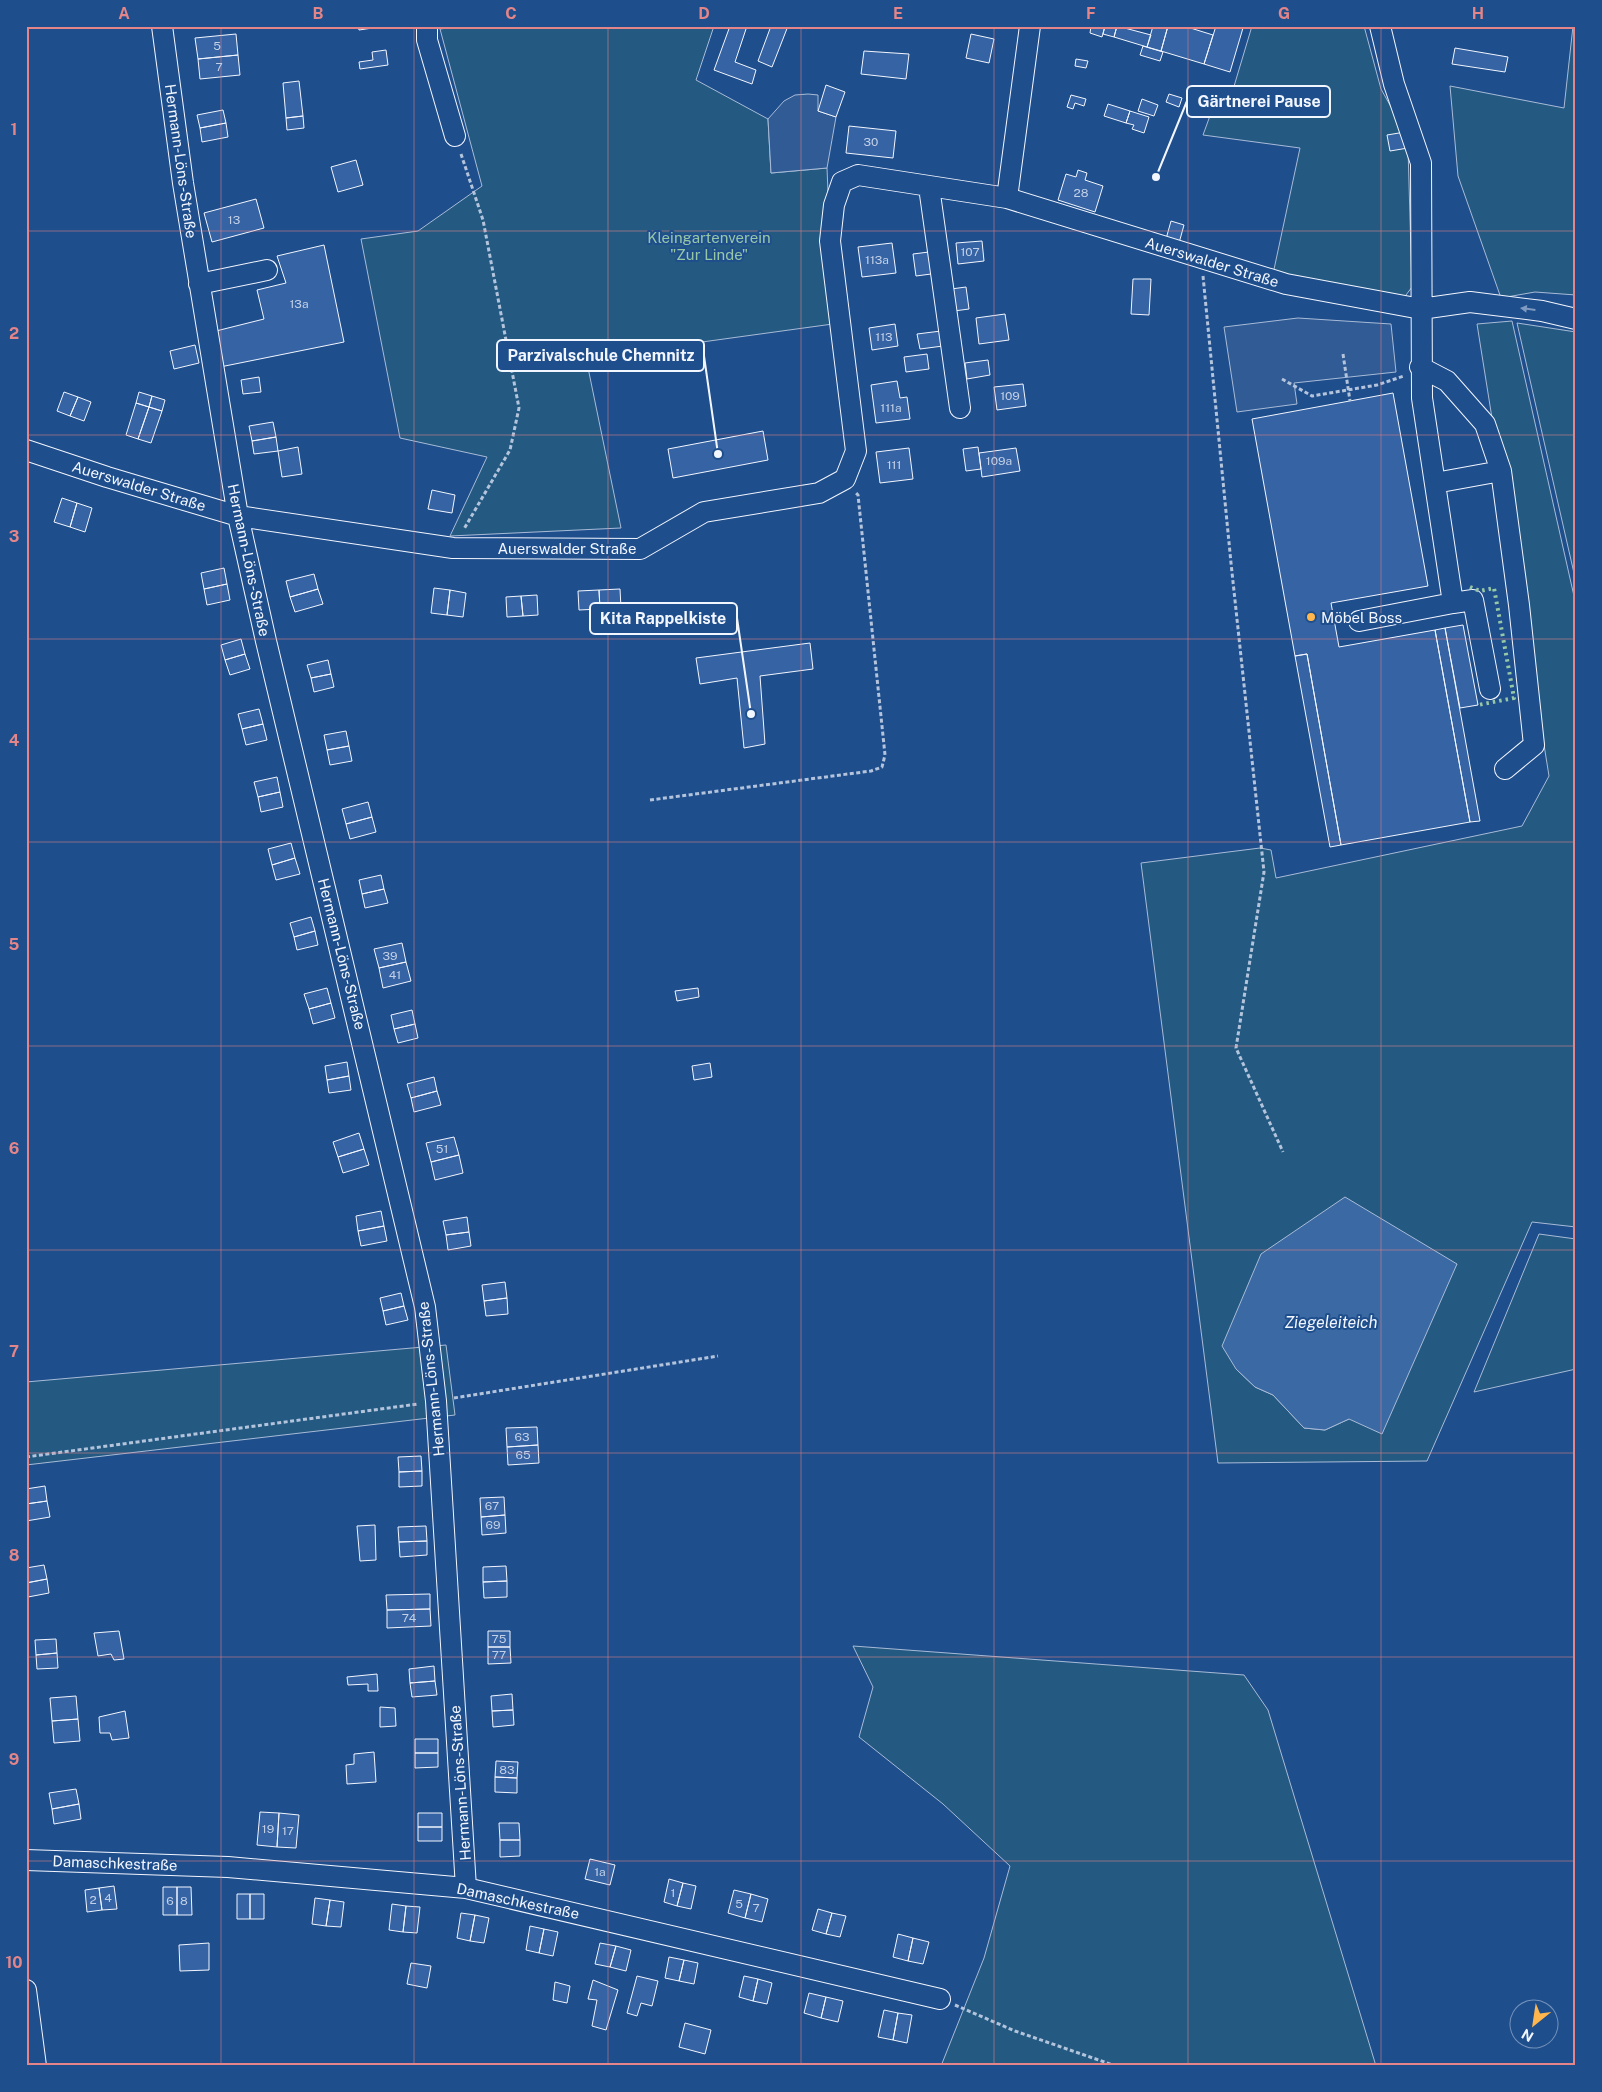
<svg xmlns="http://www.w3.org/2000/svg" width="1602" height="2092" font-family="'Public Sans',sans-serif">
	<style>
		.green { fill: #245a82; stroke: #a8bbd7; fill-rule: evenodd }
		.parking { fill: #305b95; stroke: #a8bbd7 }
		.water { fill: #3b69a3; stroke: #a8bbd7 }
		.building { fill: #3563a3; stroke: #f2f6ff }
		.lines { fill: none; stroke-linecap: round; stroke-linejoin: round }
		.minor-casing { stroke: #f2f6ff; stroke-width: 22 }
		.path { stroke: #b3c4dc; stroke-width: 3; stroke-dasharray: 4 2.5; stroke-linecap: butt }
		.minor { stroke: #1f4e8c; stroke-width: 20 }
		.hedge { stroke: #97c8a6; stroke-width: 4; stroke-dasharray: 2.5 4; stroke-linecap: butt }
		.oneway { fill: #7e9ac0 }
		.grid { fill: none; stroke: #e38589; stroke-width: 1; stroke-opacity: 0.55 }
		.poi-dot { fill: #ffb74d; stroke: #1f4e8c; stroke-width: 2 }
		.labels { text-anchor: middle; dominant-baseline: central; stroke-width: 4; stroke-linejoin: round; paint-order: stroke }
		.number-label { font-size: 12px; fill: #c3d1e8 }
		.street-label { font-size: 15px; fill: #f2f6ff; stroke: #1f4e8c }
		.park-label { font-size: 15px; fill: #97c8a6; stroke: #1f4e8c }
		.poi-label { font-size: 15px; fill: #f2f6ff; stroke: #1f4e8c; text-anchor: start }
		.water-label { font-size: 16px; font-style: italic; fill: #f2f6ff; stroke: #1f4e8c }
		.leader { fill: none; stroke: #f2f6ff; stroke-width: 2 }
		.callout-dot { fill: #f2f6ff; stroke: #1f4e8c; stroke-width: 2 }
		.callout { fill: #1f4e8c; stroke: #f2f6ff; stroke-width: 2 }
		.callout-label { font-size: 16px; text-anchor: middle; font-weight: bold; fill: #f2f6ff }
		.neatline { fill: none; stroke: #e38589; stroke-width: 2 }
		.grid-label { font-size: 16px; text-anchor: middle; font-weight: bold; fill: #e38589 }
	</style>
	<rect width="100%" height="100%" fill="#1f4e8c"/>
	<path class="green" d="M463 26H714L696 80 768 119 771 173 827 168 830 241 840 323 586 358 621 528 450 536 487 457 400 438 361 239 418 231 482 186 440 29Z
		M1252 26H1364L1381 89 1405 132 1408 148 1412 287 1403 299 1273 274 1300 148 1203 135 1219 91 1232 93Z
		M1573 26H1576V295L1535 292 1501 298 1458 176 1450 86 1564 108Z
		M1512 321 1576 605V1227L1532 1222 1427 1461 1218 1463 1141 863 1260 848 1271 850 1276 878 1522 826 1549 776 1477 324ZM1457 1264 1349 1419 1325 1430 1304 1428 1273 1395 1255 1387 1236 1369Z
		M1517 323 1576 332V582Z
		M1539 1234 1576 1239V1369L1474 1392Z
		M446 1345 455 1415 26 1465V1382Z
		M853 1646 1244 1675 1268 1710 1376 2066H941L984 1958 1010 1866 943 1804 859 1737 873 1687Z"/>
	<path class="parking" d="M808 94 818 95V111L836 117 827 168 771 173 768 119 784 101 795 95Z
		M1298 318 1391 324 1396 372 1294 383 1297 404 1237 412 1224 327Z"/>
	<path class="water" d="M1345 1197 1457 1264 1382 1434 1349 1419 1325 1430 1304 1428 1273 1395 1255 1387 1236 1369 1222 1346 1261 1254Z"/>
	<path class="building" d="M358 26H386L359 30Z
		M730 26H747L735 62 756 70 752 84 714 70Z
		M771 26H788L772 67 758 61Z
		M1091 26H1105L1102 37 1090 33Z
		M1105 26H1117L1114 37 1103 34Z
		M1117 26 1151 35 1147 47 1114 37Z
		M1153 26H1168L1161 51 1147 47Z
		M1168 26H1184L1213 35 1204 64 1161 51Z
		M1216 26 1243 28 1230 72 1204 64Z
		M236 34 238 55 198 59 195 38Z
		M971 34 994 39 989 63 966 58Z
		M1143 46 1163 52 1160 61 1140 55Z
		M1455 48 1508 57 1505 72 1452 64Z
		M386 50 388 65 360 69 359 62 373 60 372 52Z
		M864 51 909 54 906 79 861 74Z
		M238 55 240 75 200 79 198 59Z
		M1076 59 1088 61 1086 68 1075 66Z
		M299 81 303 116 286 118 283 83Z
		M826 85 845 92 836 117 818 111Z
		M1169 94 1182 98 1179 107 1166 102Z
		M1071 95 1086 99 1084 106 1075 103 1073 109 1067 107Z
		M1142 99 1158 105 1154 116 1138 111Z
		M1108 104 1130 111 1126 123 1104 116Z
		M223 110 226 123 200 128 197 115Z
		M1130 111 1149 117 1144 133 1132 129 1134 125 1126 123Z
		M303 116 304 128 287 130 286 118Z
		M226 123 228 137 202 142 200 128Z
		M849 126 896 131 893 158 846 153Z
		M1405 132 1408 148 1390 151 1387 135Z
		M356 160 363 185 338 192 331 167Z
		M1078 170 1087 173 1085 180 1103 186 1095 212 1058 200 1066 174 1076 177Z
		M256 199 264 228 212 242 204 213Z
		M1171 221 1184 225 1179 243 1166 239Z
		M982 241 984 261 958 264 956 243Z
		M892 243 896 273 862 277 858 247Z
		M324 245 344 342 220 367 212 332 264 319 257 290 286 283 277 256Z
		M929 252 931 274 916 276 913 254Z
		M1133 279H1151L1149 315 1131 314Z
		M966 287 969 309 954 311 951 289Z
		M1005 314 1009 340 979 344 976 318Z
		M895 324 898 346 872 350 869 328Z
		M941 331 943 346 920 349 917 334Z
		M195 345 199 363 174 369 170 351Z
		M927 354 929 369 906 372 904 357Z
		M988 360 990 375 967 379 965 363Z
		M259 377 261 392 243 394 241 380Z
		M897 381 900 398 907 397 910 419 876 423 871 385Z
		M1023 384 1026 406 997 410 994 387Z
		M64 392 78 397 70 416 57 411Z
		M139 392 152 396 149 407 136 403Z
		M1393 393 1428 586 1331 603 1339 647 1435 630 1470 822 1341 845 1307 654 1295 656 1252 419Z
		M152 396 165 400 162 411 149 407Z
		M78 397 91 402 84 421 70 416Z
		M136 403 149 407 138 439 126 435Z
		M149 407 162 411 151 443 138 439Z
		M273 422 276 437 252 441 249 426Z
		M763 431 768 460 673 478 668 449Z
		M276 437 278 451 254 454 252 441Z
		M298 447 302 474 282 477 278 451Z
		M978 447 981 469 966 471 963 449Z
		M909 448 913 479 880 483 876 452Z
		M1016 448 1020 471 982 477 979 453Z
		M432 490 455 495 452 513 428 509Z
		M62 498 77 503 70 527 54 522Z
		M77 503 92 508 85 532 70 527Z
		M224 568 227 584 204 589 201 573Z
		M314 574 318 589 290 597 286 581Z
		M227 584 230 600 207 605 204 589Z
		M434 588 450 590 447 615 431 613Z
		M318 589 323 604 295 612 290 597Z
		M620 589 621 608 600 609 599 590Z
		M450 590 466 593 463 617 447 615Z
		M599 590 600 609 579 610 578 591Z
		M537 595 538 615 523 616 521 596Z
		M521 596 523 616 507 617 506 597Z
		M1463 625 1478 705 1460 708 1445 628Z
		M1445 628 1480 821 1470 822 1435 630Z
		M241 639 245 654 225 660 221 645Z
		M810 643 813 669 760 676 765 744 744 748 737 678 700 684 696 658Z
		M245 654 250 669 230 675 225 660Z
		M1307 654 1341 845 1330 847 1295 656Z
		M328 660 331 674 311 678 307 665Z
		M331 674 334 687 314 692 311 678Z
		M259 709 263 724 242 729 238 714Z
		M263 724 267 740 246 745 242 729Z
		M346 731 349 746 327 750 324 735Z
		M349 746 352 761 330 765 327 750Z
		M277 777 280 792 258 797 254 782Z
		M280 792 283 807 261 812 258 797Z
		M368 802 372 817 346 824 342 809Z
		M372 817 376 832 350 839 346 824Z
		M291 843 295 858 272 865 268 849Z
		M295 858 300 874 276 880 272 865Z
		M381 875 384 889 362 894 359 880Z
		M384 889 388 903 365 908 362 894Z
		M311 917 315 931 294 937 290 923Z
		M315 931 318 945 297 950 294 937Z
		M402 943 406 962 379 968 374 949Z
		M406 962 411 981 383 988 379 968Z
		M327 988 331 1003 309 1009 304 994Z
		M698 988 699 997 677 1001 675 991Z
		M331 1003 335 1018 313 1024 309 1009Z
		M412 1010 415 1024 394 1029 391 1015Z
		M415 1024 418 1038 398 1043 394 1029Z
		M347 1062 349 1076 327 1080 325 1066Z
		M710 1063 712 1077 694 1080 692 1066Z
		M349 1076 351 1090 329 1093 327 1080Z
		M434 1077 437 1091 411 1098 407 1084Z
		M437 1091 441 1105 414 1112 411 1098Z
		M359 1133 364 1149 338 1157 333 1142Z
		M454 1137 459 1155 431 1162 426 1143Z
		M364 1149 369 1165 343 1173 338 1157Z
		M459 1155 463 1173 435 1180 431 1162Z
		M381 1211 384 1226 358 1231 356 1216Z
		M467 1217 469 1232 446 1235 443 1221Z
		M384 1226 387 1241 361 1246 358 1231Z
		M469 1232 471 1246 448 1250 446 1235Z
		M505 1282 507 1298 484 1301 482 1285Z
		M401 1293 404 1306 383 1311 380 1298Z
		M507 1298 508 1314 486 1316 484 1301Z
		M404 1306 408 1320 386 1325 383 1311Z
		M537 1427 538 1445 507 1447 506 1428Z
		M538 1445 539 1463 508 1465 507 1447Z
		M421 1456 422 1471 399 1472 398 1457Z
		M422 1471V1486L399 1487V1472Z
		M45 1486 47 1501 26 1504V1489Z
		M504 1497 505 1515 481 1517 480 1498Z
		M47 1501 50 1517 26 1521V1504Z
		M505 1515 506 1533 482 1535 481 1517Z
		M375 1525 376 1560 360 1561 357 1526Z
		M426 1526 427 1541 399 1542 398 1527Z
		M427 1541V1555L400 1557 399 1542Z
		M44 1565 47 1579 26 1583V1568Z
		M506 1566 507 1581 483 1582V1567Z
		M47 1579 49 1593 28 1597 26 1583Z
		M507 1581V1597L484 1598 483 1582Z
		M430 1594V1609L387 1610 386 1595Z
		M430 1609 431 1626 387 1628V1610Z
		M119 1631 124 1659 114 1660 111 1654 98 1656 94 1633Z
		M488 1631H510V1647H488Z
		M56 1639 57 1653 36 1655 35 1640Z
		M488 1647H510L511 1663 488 1664Z
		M57 1653 58 1668 37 1669 36 1655Z
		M434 1666 435 1681 410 1683 409 1669Z
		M377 1674 378 1691H368V1684L348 1685 347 1677Z
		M435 1681 437 1695 412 1697 410 1683Z
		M512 1694 513 1710 492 1711 491 1696Z
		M76 1696 78 1719 52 1721 50 1698Z
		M380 1707 395 1708 396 1726 380 1727Z
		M513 1710 514 1725 493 1727 492 1711Z
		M125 1711 129 1738 112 1740 110 1733H100L99 1717Z
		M78 1719 80 1741 54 1743 52 1721Z
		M415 1739H438V1753H415Z
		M374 1752 376 1782 347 1784 346 1765 354 1764V1754Z
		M415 1753H438V1767L415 1768Z
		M496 1761 518 1762 517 1778 495 1777Z
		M495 1777 517 1778V1793L495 1792Z
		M76 1789 79 1804 52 1809 49 1793Z
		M79 1804 81 1819 54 1824 52 1809Z
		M260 1812 279 1813 277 1847 257 1845Z
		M279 1813 299 1815 296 1848 277 1847Z
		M418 1813H442V1827H418Z
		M499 1823H519L520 1840H500Z
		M418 1827H442V1841H418Z
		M500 1840H520V1856L500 1857Z
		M590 1859 615 1865 610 1885 585 1879Z
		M669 1879 683 1883 677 1906 664 1902Z
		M683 1883 696 1886 691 1909 677 1906Z
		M114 1886 117 1909 102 1910 99 1888Z
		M163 1887H177V1915H163Z
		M177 1887H191L192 1915H177Z
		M99 1888 102 1910 87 1912 85 1890Z
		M734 1890 751 1894 745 1918 728 1913Z
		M237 1894H250V1919H237Z
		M250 1894H264V1919H250Z
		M751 1894 768 1899 762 1922 745 1918Z
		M315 1898 330 1900 326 1926 312 1924Z
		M330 1900 344 1902 341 1927 326 1926Z
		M392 1904 406 1906 403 1932 389 1930Z
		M406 1906 420 1907 417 1933 403 1932Z
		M818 1909 832 1913 826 1934 812 1930Z
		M461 1913 475 1915 470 1941 457 1938Z
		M832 1913 846 1916 840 1937 826 1934Z
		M475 1915 489 1918 484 1943 470 1941Z
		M530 1926 544 1929 539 1953 526 1950Z
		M544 1929 558 1932 553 1956 539 1953Z
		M898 1934 913 1938 908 1961 893 1957Z
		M913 1938 929 1942 923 1964 908 1961Z
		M209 1943V1970L180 1971 179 1945Z
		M600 1943 616 1946 610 1967 595 1964Z
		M616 1946 631 1950 626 1971 610 1967Z
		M669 1957 684 1960 679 1981 665 1978Z
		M684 1960 698 1963 694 1984 679 1981Z
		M411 1963 431 1966 427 1988 407 1984Z
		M637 1976 658 1981 652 2006 641 2003 637 2016 627 2013Z
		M744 1976 758 1979 753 2001 739 1997Z
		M758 1979 772 1983 767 2004 753 2001Z
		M593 1980 618 1990 606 2030 592 2026 597 2000 588 1999Z
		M555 1982 570 1986 567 2003 553 2000Z
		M809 1993 826 1997 821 2018 804 2013Z
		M826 1997 843 2001 838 2022 821 2018Z
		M884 2010 898 2013 893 2040 878 2037Z
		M898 2013 912 2015 907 2043 893 2040Z
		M685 2023 711 2030 705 2054 679 2047Z"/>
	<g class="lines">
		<g class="minor-casing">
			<path id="minor" d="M162 26 183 183 238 516 266 641 425 1307 436 1401 466 1888
				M427 26V40L455 136
				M1380 26 1394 84 1421 163 1422 398 1453 603 1473 600 1490 689
				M929 187 960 408
				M1007 198 1030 26
				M199 284 267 270
				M1420 367 1447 381 1485 424 1501 471 1519 605 1534 745 1505 769
				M26 450 107 477 238 516 453 548 640 549 704 512 819 493 845 479 856 451 830 241 834 205 842 182 858 175 1007 198 1286 284 1421 309 1470 302 1542 311 1576 319
				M1435 483 1501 471
				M1359 621 1453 603
				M26 1860 228 1867 466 1888 940 1999
				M26 1990 36 2066"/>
		</g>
		<path class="path" d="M461 154 483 220 519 408 510 450 464 529
			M1203 276 1231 563 1264 872 1236 1048 1283 1152
			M1343 354 1350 401
			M1282 379 1312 396 1377 385 1404 376
			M650 800 871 771 882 767 885 755 858 495 856 493
			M454 1398 718 1356
			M26 1457 418 1404
			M955 2005 1015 2031 1116 2066"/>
		<use href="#minor" class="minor"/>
		<path class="hedge" d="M1470 587 1480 591 1494 588 1514 698 1478 705"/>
	</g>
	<defs><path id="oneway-solid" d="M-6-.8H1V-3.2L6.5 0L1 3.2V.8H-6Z" transform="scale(1.25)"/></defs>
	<use class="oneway" href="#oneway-solid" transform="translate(1528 309) rotate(-173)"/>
	<path class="grid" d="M221 26V2066M414 26V2066M608 26V2066M801 26V2066M994 26V2066M1188 26V2066M1381 26V2066M26 231H1576M26 435H1576M26 639H1576M26 842H1576M26 1046H1576M26 1250H1576M26 1453H1576M26 1657H1576M26 1861H1576"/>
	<circle class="poi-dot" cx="1311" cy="617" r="5"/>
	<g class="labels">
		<g class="number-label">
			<text x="217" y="46">5</text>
			<text x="219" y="67">7</text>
			<text x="871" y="142">30</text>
			<text x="1081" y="193">28</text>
			<text x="234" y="220">13</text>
			<text x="970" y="252">107</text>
			<text x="877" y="260">113a</text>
			<text x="299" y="304">13a</text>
			<text x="884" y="337">113</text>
			<text x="1010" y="396">109</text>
			<text x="891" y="408">111a</text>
			<text x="999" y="461">109a</text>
			<text x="894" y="465">111</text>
			<text x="390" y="956">39</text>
			<text x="395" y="975">41</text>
			<text x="442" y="1149">51</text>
			<text x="522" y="1437">63</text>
			<text x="523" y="1455">65</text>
			<text x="492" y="1506">67</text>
			<text x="493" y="1525">69</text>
			<text x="409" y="1618">74</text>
			<text x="499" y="1639">75</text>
			<text x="499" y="1655">77</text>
			<text x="507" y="1770">83</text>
			<text x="268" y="1829">19</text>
			<text x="288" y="1831">17</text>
			<text x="600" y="1872">1a</text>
			<text x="673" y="1893">1</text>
			<text x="108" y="1898">4</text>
			<text x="93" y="1900">2</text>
			<text x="170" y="1901">6</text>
			<text x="184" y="1901">8</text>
			<text x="739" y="1904">5</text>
			<text x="756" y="1908">7</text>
		</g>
		<g class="street-label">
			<text transform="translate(181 161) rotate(82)">Hermann-Löns-Straße</text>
			<text transform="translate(1212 262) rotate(17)">Auerswalder Straße</text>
			<text transform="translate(139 486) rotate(17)">Auerswalder Straße</text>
			<text x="567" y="548">Auerswalder Straße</text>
			<text transform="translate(249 560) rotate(78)">Hermann-Löns-Straße</text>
			<text transform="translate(342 954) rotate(76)">Hermann-Löns-Straße</text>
			<text transform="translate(431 1379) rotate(-96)">Hermann-Löns-Straße</text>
			<text transform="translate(460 1783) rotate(-94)">Hermann-Löns-Straße</text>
			<text transform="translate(115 1863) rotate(2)">Damaschkestraße</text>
			<text transform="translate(518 1901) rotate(12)">Damaschkestraße</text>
		</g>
		<g class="park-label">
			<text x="709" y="237">Kleingartenverein<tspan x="709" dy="17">"Zur Linde"</tspan></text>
		</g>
		<g class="poi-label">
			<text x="1321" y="617">Möbel Boss</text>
		</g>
		<g class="water-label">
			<text x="1331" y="1322">Ziegeleiteich</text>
		</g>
	</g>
	<path class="leader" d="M1156 177L1187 101M718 454L704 356M751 714L737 618"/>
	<g class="callout-dot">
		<circle cx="1156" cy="177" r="5"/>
		<circle cx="718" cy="454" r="5"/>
		<circle cx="751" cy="714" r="5"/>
	</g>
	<g class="callout">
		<rect x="1187" y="86" width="143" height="31" rx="5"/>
		<rect x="497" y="340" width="207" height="31" rx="5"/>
		<rect x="590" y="603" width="147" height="31" rx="5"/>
	</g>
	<g class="callout-label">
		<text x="1259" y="107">Gärtnerei Pause</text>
		<text x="601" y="361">Parzivalschule Chemnitz</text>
		<text x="663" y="624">Kita Rappelkiste</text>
	</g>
	<rect width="1602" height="2092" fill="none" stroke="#1f4e8c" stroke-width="55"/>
	<g transform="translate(1534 2024) rotate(210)"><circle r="24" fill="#1f4e8c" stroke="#7391ba"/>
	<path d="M0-4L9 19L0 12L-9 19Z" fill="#ffb74d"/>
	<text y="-8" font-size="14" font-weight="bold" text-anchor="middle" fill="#f2f6ff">N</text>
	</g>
	<rect x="28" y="28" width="1546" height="2036" class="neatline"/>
	<g class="grid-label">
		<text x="124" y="19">A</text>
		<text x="318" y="19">B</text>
		<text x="511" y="19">C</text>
		<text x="704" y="19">D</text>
		<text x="898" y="19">E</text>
		<text x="1091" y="19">F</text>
		<text x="1284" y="19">G</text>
		<text x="1478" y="19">H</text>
		<text x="14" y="135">1</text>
		<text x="14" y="339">2</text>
		<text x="14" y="542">3</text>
		<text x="14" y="746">4</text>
		<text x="14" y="950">5</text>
		<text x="14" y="1154">6</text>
		<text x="14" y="1357">7</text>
		<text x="14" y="1561">8</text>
		<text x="14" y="1765">9</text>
		<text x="14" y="1968">10</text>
	</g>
</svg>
